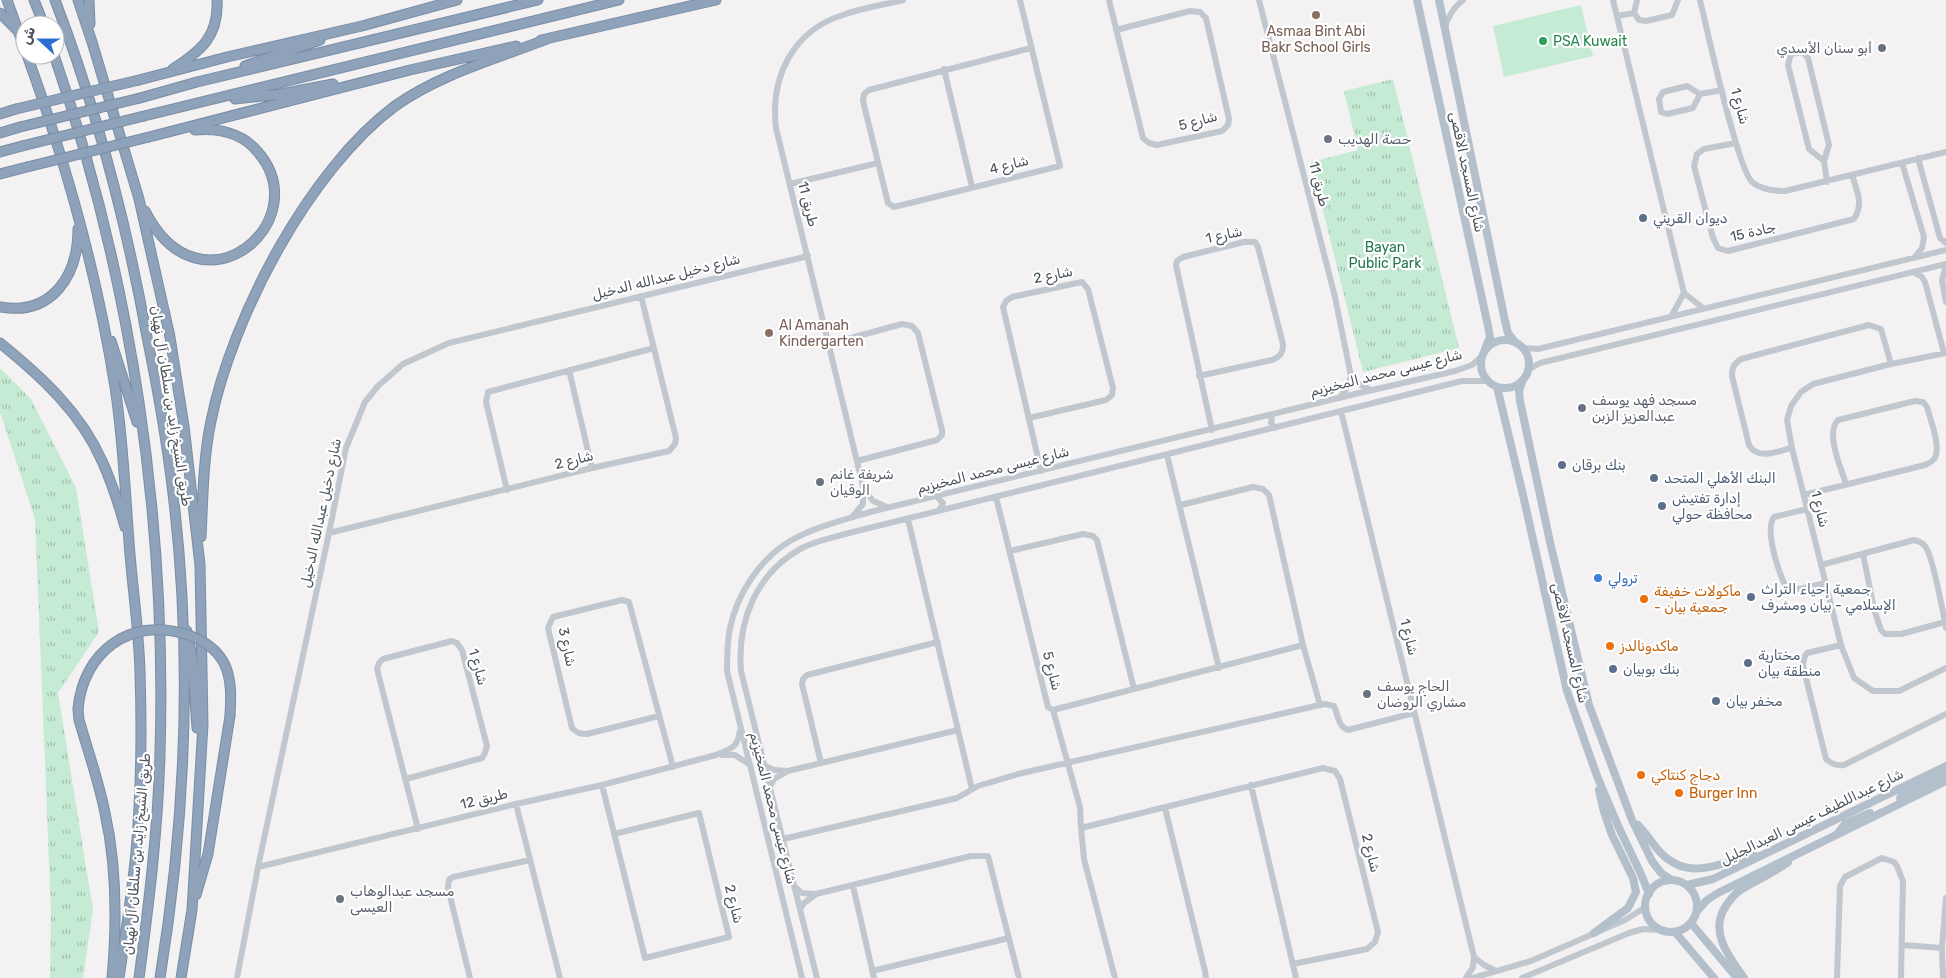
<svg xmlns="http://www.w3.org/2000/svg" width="1946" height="978" font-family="Rubik,'Noto Sans Arabic',sans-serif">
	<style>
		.grass { fill: #c5ebd5 }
		.park { fill: url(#park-tufts) }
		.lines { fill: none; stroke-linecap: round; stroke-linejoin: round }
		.highway-casing { stroke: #7a8da5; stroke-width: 11 }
		.minor { stroke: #c1c7ce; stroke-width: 6 }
		.major { stroke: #b4bfcc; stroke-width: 8 }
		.highway { stroke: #8ea2ba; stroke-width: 9 }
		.highway-bridge-casing { stroke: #7a8da5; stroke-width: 11; stroke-linecap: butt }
		.highway-bridge { stroke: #8ea2ba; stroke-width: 9 }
		.education-dot { fill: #8d6e63; stroke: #fff; stroke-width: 2 }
		.leisure-dot { fill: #2e9e5b; stroke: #fff; stroke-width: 2 }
		.worship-dot { fill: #6b7280; stroke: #fff; stroke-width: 2 }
		.service-dot { fill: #5c6f8a; stroke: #fff; stroke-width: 2 }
		.shop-dot { fill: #3f7fe0; stroke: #fff; stroke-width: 2 }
		.food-dot { fill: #e8710a; stroke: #fff; stroke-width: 2 }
		.labels { text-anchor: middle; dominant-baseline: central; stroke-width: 4.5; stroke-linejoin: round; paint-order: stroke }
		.education-label { font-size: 14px; fill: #785e54; stroke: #fff }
		.leisure-label { font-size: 14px; fill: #27864d; stroke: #fff; text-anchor: start }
		.worship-label { font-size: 14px; fill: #5b616d; stroke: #fff; text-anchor: start }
		.street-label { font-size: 14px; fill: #4b535c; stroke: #fff }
		.service-label { font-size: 14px; fill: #4e5e75; stroke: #fff; text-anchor: start }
		.park-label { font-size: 14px; fill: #227750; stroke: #fff }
		.shop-label { font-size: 14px; fill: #366cbe; stroke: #fff; text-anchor: start }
		.food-label { font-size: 14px; fill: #c56008; stroke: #fff; text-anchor: start }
	</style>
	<defs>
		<pattern id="park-tufts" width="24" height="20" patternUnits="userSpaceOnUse" patternTransform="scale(1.25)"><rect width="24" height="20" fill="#c5ebd5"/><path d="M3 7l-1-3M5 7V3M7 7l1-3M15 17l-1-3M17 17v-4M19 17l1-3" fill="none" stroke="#a2c1b0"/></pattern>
	</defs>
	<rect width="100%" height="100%" fill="#f3f1f1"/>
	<path class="grass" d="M1581 5 1593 56 1504 77 1493 26Z"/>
	<path class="park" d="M1393 79 1459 348 1363 372 1311 162 1358 150 1344 91Z
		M0 368 31 399 76 488 99 632 58 693 93 910 83 978H50L51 911 35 519 0 412Z"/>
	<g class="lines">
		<g class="highway-casing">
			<path id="highway" d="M7 0 25 50
				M34 0 44 25
				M55 0C97 110 126 221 147 337 156 381 164 425 170 470 193 638 187 811 160 978
				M78 0 92 42 139 199 170 337 184 426 194 513 200 565 203 724 192 910 181 978
				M89 0 90 24
				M0 13 16 29
				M541 40 716 0
				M27 55C66 163 97 273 115 387 123 438 125 490 129 542 132 585 139 629 140 673 142 732 141 793 136 852 132 894 125 936 119 978
				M54 55C131 277 167 518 160 753 158 829 149 903 139 978
				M245 66 320 40
				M173 69C201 51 219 36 217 0
				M139 80 227 57 362 26 457 0
				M140 98 197 82 538 0
				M235 99 281 94 333 84
				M0 114 16 109
				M144 116 619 0
				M0 133 20 127
				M149 137 410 70 516 46
				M0 152 22 146
				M0 174 27 167
				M145 211C201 321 319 221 257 151 242 133 218 128 195 130
				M0 307C52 316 78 276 78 229
				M111 341 137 422
				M0 343C41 376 81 413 102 461 112 483 119 505 125 527
				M201 537C203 498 203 459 211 421 232 317 309 170 395 106 440 74 496 59 547 39
				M187 631 192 657 197 728
				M78 709 79 720C88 751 99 782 105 813 117 867 117 923 112 978
				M196 895 208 854 230 716"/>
		</g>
		<path class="minor" d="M1020 0 1060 166 894 207 888 203 863 101 864 94 869 90 1031 48
			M1109 0 1143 138 1149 143 1157 145 1222 131 1228 125 1229 119 1206 18 1200 12 1190 11 1116 30
			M1259 0 1335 297 1351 376 1347 388 1340 397
			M1613 0 1684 293 1703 308
			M1637 0 1634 13 1639 20 1646 21 1672 15 1678 0
			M1700 0C1707 29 1737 167 1752 182 1761 190 1774 191 1785 191L1946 152
			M1617 16 1634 13
			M1445 28C1448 16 1453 8 1463 0
			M944 69 972 187
			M1700 94 1693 108 1667 114 1661 112 1659 99 1663 92 1687 86 1700 94 1722 90
			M1736 143 1704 149 1697 154 1694 166 1713 238 1718 248 1728 251 1854 219C1864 203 1857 192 1852 175
			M1918 158 1940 238 1946 243
			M1824 161 1809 149 1788 65 1791 54 1802 52 1808 58 1829 145 1824 161 1827 182
			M1902 163 1924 237 1922 248 1914 258
			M790 184 878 163
			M1946 265 1942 280 1946 302
			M1913 272 1922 277 1925 282 1944 353
			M1672 315 1684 293
			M829 344 902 324 912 326 918 333 942 430V435L937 440 857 461
			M1524 348 1538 349 1946 250
			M1946 353 1891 364 1813 384 1801 392 1791 406 1787 420 1792 448 1841 645 1854 678 1873 691H1899L1946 668
			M569 370 592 468
			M1528 370 1540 363 1946 264
			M1199 376 1272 360C1280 357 1283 353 1283 344L1258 247 1255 242H1244L1183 257 1177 261 1176 265 1212 430
			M1351 376 1359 384 1371 390
			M1341 411 1474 957 1473 967 1466 978
			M1272 415 1271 423 1275 428
			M1029 418 1106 400 1112 395 1113 388 1088 289 1082 282 1012 297 1006 301 1003 307 1041 471
			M1792 448C1778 451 1758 461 1749 445L1732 376C1732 367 1734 364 1741 359L1869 325 1881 329 1891 364
			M1167 455 1219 668
			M864 489 873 501 887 507
			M507 490 486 402 488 392 654 348
			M1804 495 1925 465C1927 464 1930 463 1932 461 1944 453 1930 419 1927 407L1923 402 1915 401 1838 420C1825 433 1841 468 1846 484
			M936 496 943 503 939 511
			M996 497 1048 707 1053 710
			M1181 505 1253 487 1263 489 1269 495 1303 645 1320 705
			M1807 509 1774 517C1764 530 1779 573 1786 587L1800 589 1826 583
			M853 516 863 504V486L776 128C770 78 792 31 843 15 862 8 883 5 903 0
			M908 519 972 789
			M329 533 592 468 669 451 675 444 676 438 641 296
			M1010 551 1083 534 1093 536 1097 540 1134 689
			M1863 554 1874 609 1881 630 1885 634H1901L1945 622
			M1821 565 1914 540C1918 541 1922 542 1925 546 1933 556 1943 612 1946 628
			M1841 645 1807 653 1804 658 1803 666 1826 759C1832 764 1836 766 1844 765L1946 714
			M1053 710 1303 645
			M1053 710 1080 807 1081 828
			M659 716 587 734C580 734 577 733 572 728L548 628 553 617 622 600 629 602 673 767
			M722 755H735L749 764
			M821 763 802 684 803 679 807 675 938 642
			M763 765 774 770 787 771
			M406 779 482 758 485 753 487 746 462 650 457 643 452 641 383 659 379 663 377 669 418 829
			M602 785 645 958 729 937 699 813 614 834
			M1251 785 1296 978
			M769 788 774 779 788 771 958 730
			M516 804 560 978
			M1165 808 1205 971 1206 978
			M783 839 957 798 978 786 1018 774 1320 705 1325 704 1334 706C1338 714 1338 727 1348 730L1414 713
			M258 867 516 804 602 785 716 755C731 748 737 749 740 731
			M853 886 874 978
			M795 887 802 893 816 894 971 856H988L1019 978
			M800 909 804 903 815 895
			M1903 945 1942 948
			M1474 957 1484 965 1496 971
			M872 971 1009 938
			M237 978 258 867 329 533 346 448 365 402 378 386 403 364 449 343 808 256
			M470 978 448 888 449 880 453 877 530 860
			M802 978 727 671C727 656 727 642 730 628 737 594 760 559 790 541 815 527 843 520 870 512L1355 394 1455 371 1472 365 1481 357
			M817 978 741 671C737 621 756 573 802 548 815 541 831 538 845 534L1462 381H1487
			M1115 978 1084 859 1081 828 1323 768 1335 771 1340 779 1378 932 1375 942 1367 949 1293 964
			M1473 978 1531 961 1625 920 1646 907
			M1522 978 1629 933 1643 929 1661 930
			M1837 978 1840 886 1845 877 1882 858 1894 862 1897 866 1903 881 1901 978
			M1943 978 1942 948 1946 898"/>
		<path class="major" d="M1417 0 1488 326 1490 337 1485 349
			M1439 0 1505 321 1508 333 1514 341
			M1481 364a24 24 0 1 1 48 0a24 24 0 1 1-48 0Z
			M1522 382 1519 391 1520 401 1550 542 1589 705 1632 820 1652 861 1661 873 1672 880
			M1497 387 1523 495 1567 691 1597 776 1619 828 1641 874 1649 894
			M1901 802 1900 798 1902 794 1946 772
			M1638 825C1646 833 1652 843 1660 852 1689 883 1722 862 1754 855
			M1838 833 1845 824 1870 813
			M1645 906a26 26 0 1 1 52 0a26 26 0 1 1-52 0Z
			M1687 885 1713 879 1946 766
			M1697 911 1707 900 1718 893 1946 781
			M1691 923 1737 978
			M1675 932 1714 978
			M1594 933 1628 908 1636 892 1633 878 1612 835 1604 812 1599 790
			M1744 978C1730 958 1710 934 1724 909 1728 902 1734 894 1742 889 1757 880 1774 873 1788 862"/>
		<use href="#highway" class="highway"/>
		<g class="highway-bridge-casing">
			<path id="highway-bridge" d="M16 109 139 80
				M20 127 140 98
				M22 146 144 116
				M27 167 149 137
				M78 709C83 652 130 617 185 634 201 639 216 648 224 663 232 679 231 698 230 716"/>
		</g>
		<use href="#highway-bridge" class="highway-bridge"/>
	</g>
	<g class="education-dot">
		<circle cx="1316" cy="15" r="5"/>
		<circle cx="769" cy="333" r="5"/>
	</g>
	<circle class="leisure-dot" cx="1543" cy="41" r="5"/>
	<g class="worship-dot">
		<circle cx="1882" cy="48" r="5"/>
		<circle cx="1328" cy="139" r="5"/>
		<circle cx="1582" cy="408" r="5"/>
		<circle cx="820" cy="482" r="5"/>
		<circle cx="1367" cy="694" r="5"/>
		<circle cx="340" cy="899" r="5"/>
	</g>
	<g class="service-dot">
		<circle cx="1643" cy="218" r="5"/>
		<circle cx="1562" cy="465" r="5"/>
		<circle cx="1654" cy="478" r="5"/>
		<circle cx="1662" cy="506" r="5"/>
		<circle cx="1751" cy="597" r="5"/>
		<circle cx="1748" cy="663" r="5"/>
		<circle cx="1613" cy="669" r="5"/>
		<circle cx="1716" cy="701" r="5"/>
	</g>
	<circle class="shop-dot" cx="1598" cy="578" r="5"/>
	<g class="food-dot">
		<circle cx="1644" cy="599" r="5"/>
		<circle cx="1610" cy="646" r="5"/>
		<circle cx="1641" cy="775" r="5"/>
		<circle cx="1679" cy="793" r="5"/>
	</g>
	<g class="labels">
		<g class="education-label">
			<text x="1316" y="31">Asmaa Bint Abi<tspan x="1316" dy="16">Bakr School Girls</tspan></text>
			<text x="779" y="325" text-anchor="start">Al Amanah<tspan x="779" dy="16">Kindergarten</tspan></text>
		</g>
		<g class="leisure-label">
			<text x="1553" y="41">PSA Kuwait</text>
		</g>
		<g class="worship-label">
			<text x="1872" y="48" text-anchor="end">أبو سنان الأسدي</text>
			<text x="1338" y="139">حصة الهديب</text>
			<text x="1592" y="400">مسجد فهد يوسف<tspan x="1592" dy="16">عبدالعزيز الزبن</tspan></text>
			<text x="830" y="474">شريفة غانم<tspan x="830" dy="16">الوقيان</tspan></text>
			<text x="1377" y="686">الحاج يوسف<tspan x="1377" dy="16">مشاري الروضان</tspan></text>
			<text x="350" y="891">مسجد عبدالوهاب<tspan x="350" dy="16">العيسى</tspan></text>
		</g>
		<g class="street-label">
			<text transform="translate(1740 106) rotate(75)">شارع 1</text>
			<text transform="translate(1198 121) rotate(-15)">شارع 5</text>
			<text transform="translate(1009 165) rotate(-14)">شارع 4</text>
			<text transform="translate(1467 172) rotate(78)">شارع المسجد الاقصى</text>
			<text transform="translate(1319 184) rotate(76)">طريق 11</text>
			<text transform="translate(808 204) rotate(76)">طريق 11</text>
			<text transform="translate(1753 232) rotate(-13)">جادة 15</text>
			<text transform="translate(1224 235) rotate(-12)">شارع 1</text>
			<text transform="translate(1053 275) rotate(-11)">شارع 2</text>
			<text transform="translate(666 277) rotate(-14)">شارع دخيل عبدالله الدخيل</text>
			<text transform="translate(1386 373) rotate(-14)">شارع عيسى محمد المخيزيم</text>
			<text transform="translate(171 406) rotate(81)">طريق الشيخ زايد بن سلطان آل نهيان</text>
			<text transform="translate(574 460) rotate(-14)">شارع 2</text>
			<text transform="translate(993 470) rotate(-14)">شارع عيسى محمد المخيزيم</text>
			<text transform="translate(1820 509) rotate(76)">شارع 1</text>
			<text transform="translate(321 513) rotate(-78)">شارع دخيل عبدالله الدخيل</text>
			<text transform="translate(1409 637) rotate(76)">شارع 1</text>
			<text transform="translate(1570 643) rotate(77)">شارع المسجد الاقصى</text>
			<text transform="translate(567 647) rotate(78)">شارع 3</text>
			<text transform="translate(478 667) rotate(74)">شارع 1</text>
			<text transform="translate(1052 671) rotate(76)">شارع 5</text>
			<text transform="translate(484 799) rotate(-14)">طريق 12</text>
			<text transform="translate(773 808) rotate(76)">شارع عيسى محمد المخيزيم</text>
			<text transform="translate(1812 817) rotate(-26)">شارع عبداللطيف عيسى العبدالجليل</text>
			<text transform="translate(1371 853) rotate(76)">شارع 2</text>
			<text transform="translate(137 854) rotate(-85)">طريق الشيخ زايد بن سلطان آل نهيان</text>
			<text transform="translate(734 904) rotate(76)">شارع 2</text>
		</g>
		<g class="service-label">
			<text x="1653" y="218">ديوان القريني</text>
			<text x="1572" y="465">بنك برقان</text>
			<text x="1664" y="478">البنك الأهلي المتحد</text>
			<text x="1672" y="498">إدارة تفتيش<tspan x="1672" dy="16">محافظة حولي</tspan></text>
			<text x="1761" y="589">جمعية إحياء التراث<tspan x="1761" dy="16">الإسلامي - بيان ومشرف</tspan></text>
			<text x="1758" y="655">مختارية<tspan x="1758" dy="16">منطقة بيان</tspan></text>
			<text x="1623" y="669">بنك بوبيان</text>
			<text x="1726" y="701">مخفر بيان</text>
		</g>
		<g class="park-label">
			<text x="1385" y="247">Bayan<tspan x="1385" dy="16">Public Park</tspan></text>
		</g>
		<g class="shop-label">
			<text x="1608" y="578">ترولي</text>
		</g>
		<g class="food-label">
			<text x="1654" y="591">مأكولات خفيفة<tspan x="1654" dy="16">- جمعية بيان</tspan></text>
			<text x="1620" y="646">ماكدونالدز</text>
			<text x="1651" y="775">دجاج كنتاكي</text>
			<text x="1689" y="793">Burger Inn</text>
		</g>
	</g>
	<g transform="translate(40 40) rotate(291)"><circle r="24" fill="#ffffff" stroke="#b7babe"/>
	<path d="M0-4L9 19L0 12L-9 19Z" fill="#2e6ed0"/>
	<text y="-8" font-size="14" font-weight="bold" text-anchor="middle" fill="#4b535c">ش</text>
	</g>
</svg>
